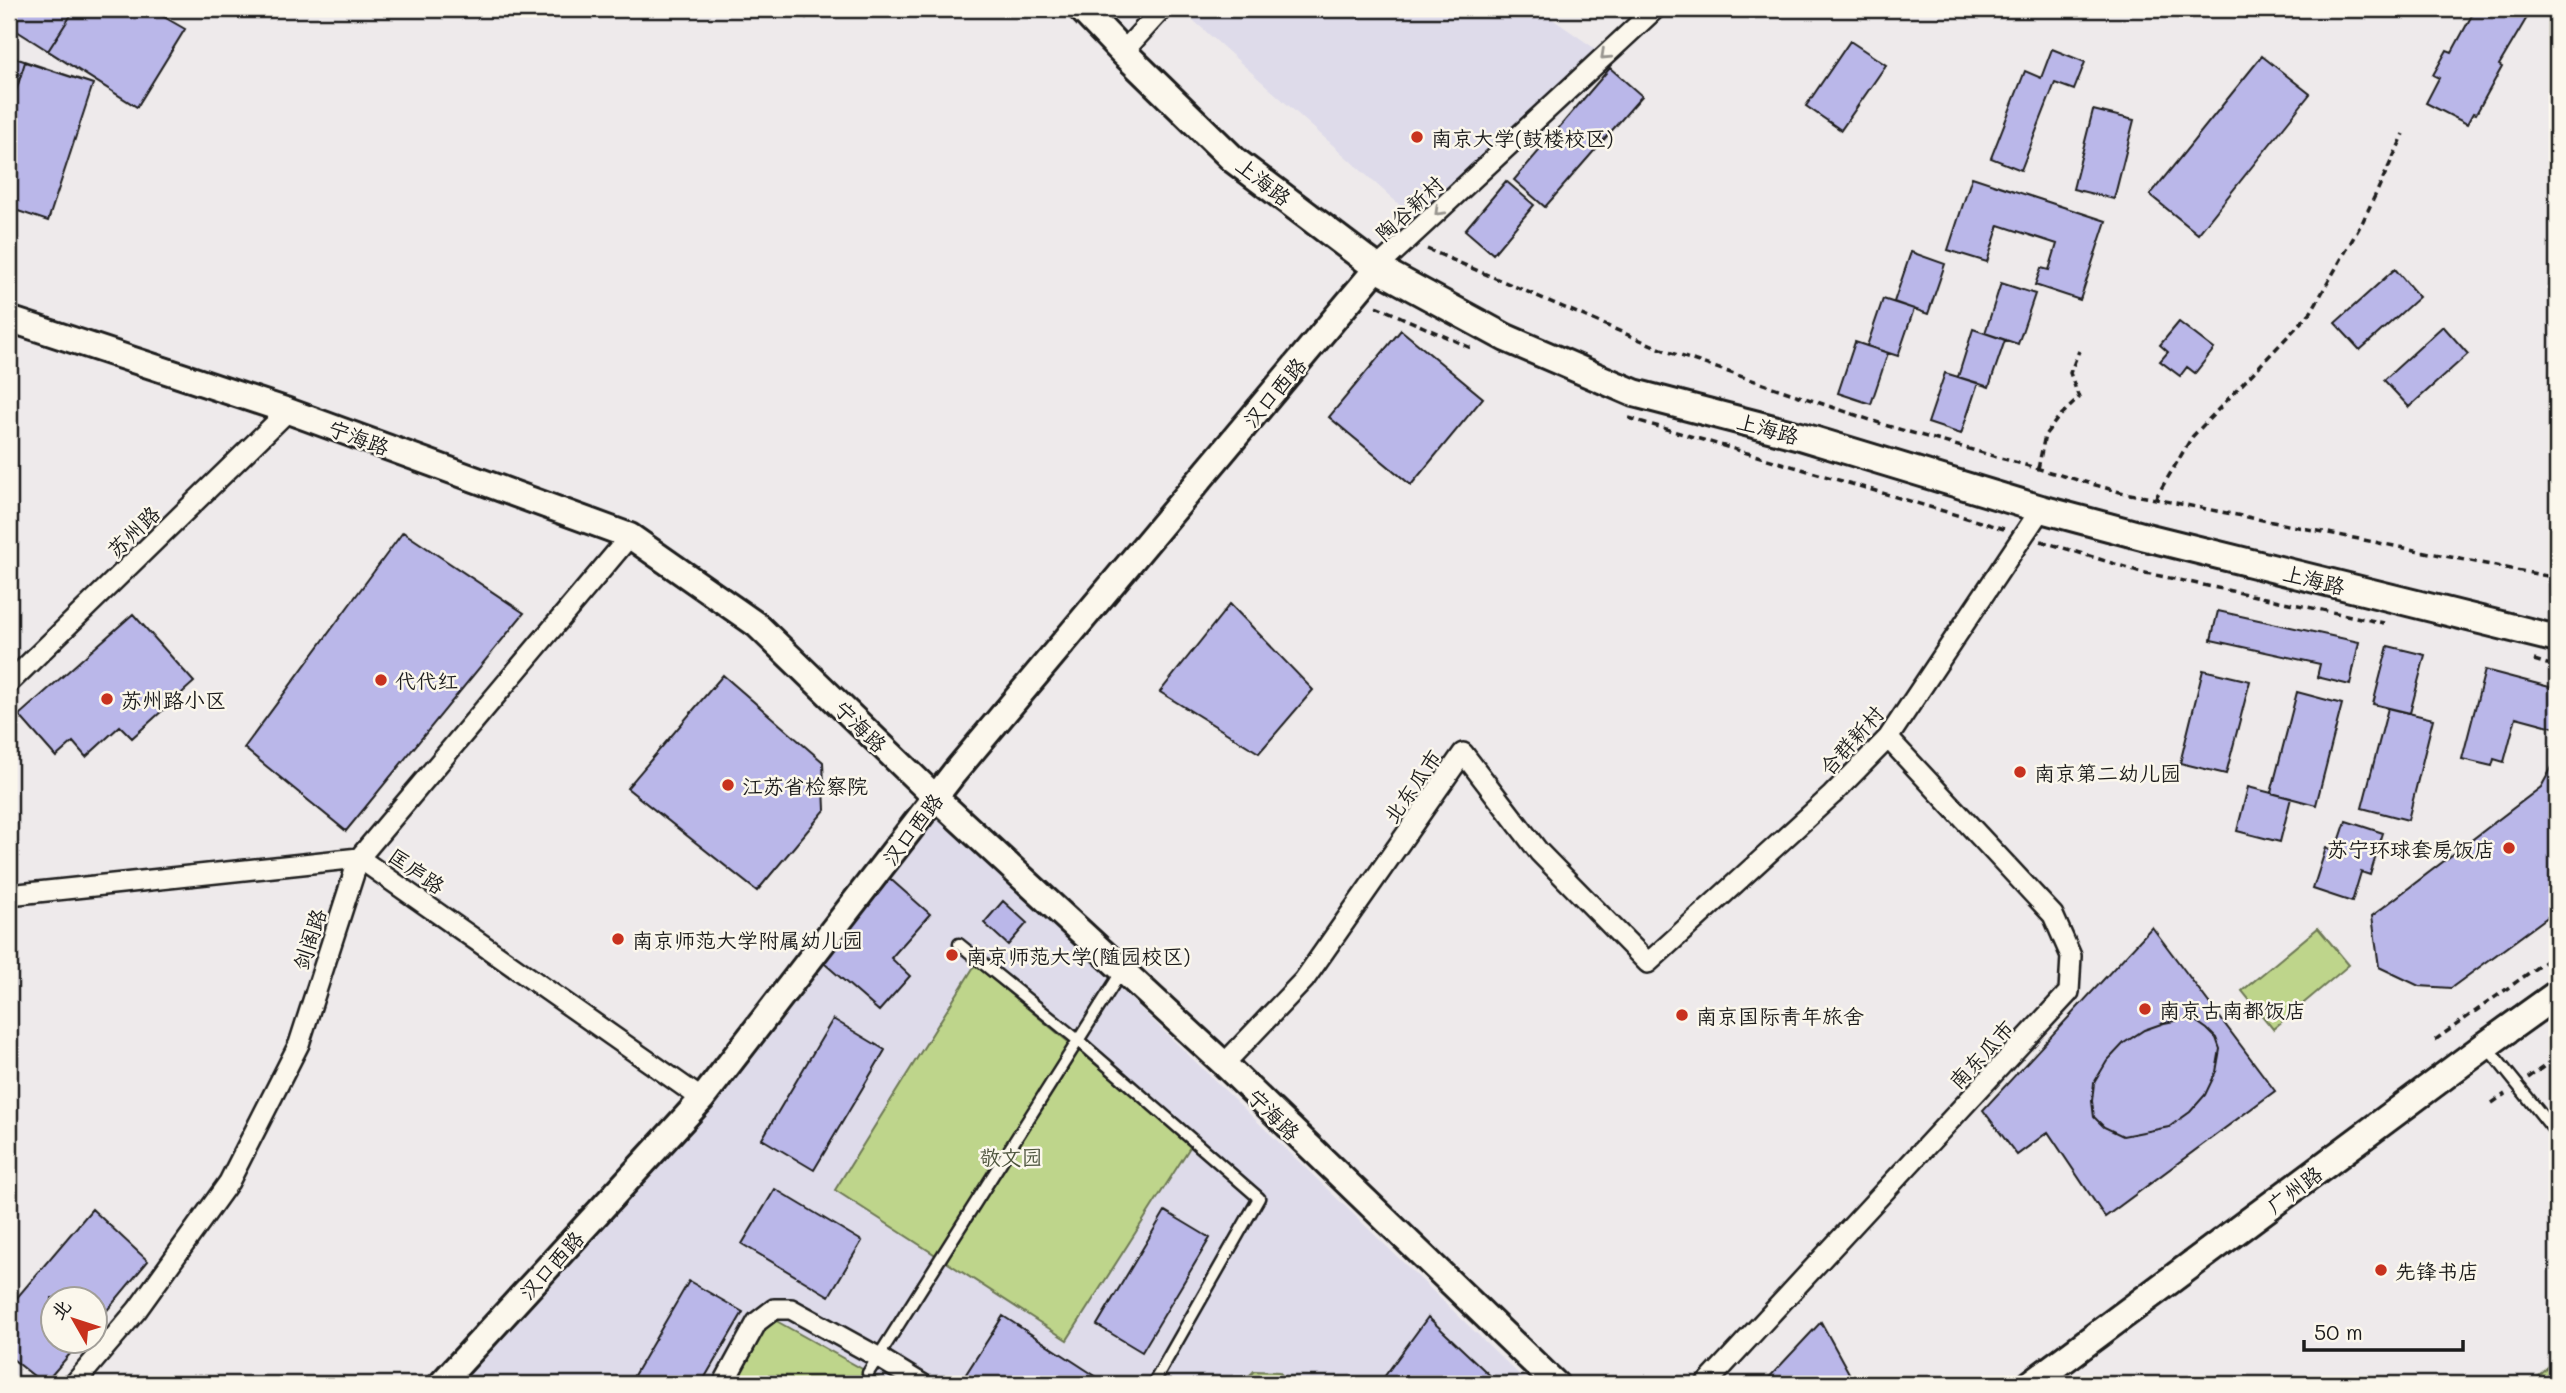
<svg xmlns="http://www.w3.org/2000/svg" width="2566" height="1393" font-family="Mali,'LXGW WenKai TC',sans-serif">
	<style>
		.built { fill: #dedbea }
		.green { fill: #bed58b; stroke: #6d7854; stroke-width: 2 }
		.building { fill: #bab7e9; stroke: #1c1c1c; stroke-width: 2 }
		.lines { fill: none; stroke-linecap: round; stroke-linejoin: round }
		.service-casing { stroke: #1c1c1c; stroke-width: 15 }
		.minor-casing { stroke: #1c1c1c; stroke-width: 24 }
		.tertiary-casing { stroke: #1c1c1c; stroke-width: 30 }
		.secondary-casing { stroke: #1c1c1c; stroke-width: 32 }
		.path { stroke: #1c1c1c; stroke-width: 3.5; stroke-dasharray: 7 5; stroke-linecap: butt }
		.service { stroke: #fbf7ec; stroke-width: 10 }
		.minor { stroke: #fbf7ec; stroke-width: 19 }
		.tertiary { stroke: #fbf7ec; stroke-width: 24 }
		.secondary { stroke: #fbf7ec; stroke-width: 26 }
		.oneway { stroke: #97948e }
		.poi-dot { fill: #c8321e; stroke: #fbf7ec; stroke-width: 2.5 }
		.labels { text-anchor: middle; dominant-baseline: central; stroke-width: 5; stroke-linejoin: round; paint-order: stroke }
		.poi-label { font-size: 21px; fill: #1c1c1c; stroke: #fbf7ec; text-anchor: start }
		.street-label { font-size: 21px; fill: #1c1c1c; stroke: #fbf7ec }
		.park-label { font-size: 21px; fill: #4d543d; stroke: #fbf7ec }
	</style>
	<rect width="100%" height="100%" fill="#eeeaeb"/>
	<filter id="ink" filterUnits="userSpaceOnUse"><feTurbulence type="fractalNoise" baseFrequency=".0143" numOctaves="2"/><feDisplacementMap in="SourceGraphic" scale="14" xChannelSelector="R" yChannelSelector="G"/><feConvolveMatrix kernelMatrix="1 2 1 2 8 2 1 2 1" color-interpolation-filters="sRGB"/></filter>
	<g filter="url(#ink)">
		<path class="built" d="M1202 9H1538L1597 50 1422 225 1193 20Z
			M935 810 1529 1384H452Z"/>
		<path class="green" d="M2318 928 2349 965 2273 1029 2242 991Z
			M975 965 1192 1144 1067 1340 835 1190Z
			M771 1318 889 1384H732Z
			M2557 1359V1384H2531Z
			M1254 1371 1279 1372 1290 1384H1241Z"/>
		<path class="building" d="M9 9H150L185 29 137 107 9 26Z
			M75 9H150L185 29 137 107 48 51Z
			M797 9H816L806 18Z
			M2465 9H2532L2499 65 2502 67 2476 114 2473 113 2467 124 2426 103 2439 78 2433 75 2447 50 2452 52 2472 15 2464 10Z
			M1850 41 1886 65 1841 130 1806 106Z
			M2052 49 2085 62 2074 90 2055 83 2021 170 1991 158 2025 71 2041 78Z
			M9 56 93 84 48 221 9 208Z
			M2262 56 2310 94 2198 234 2150 195Z
			M25 62 93 84 48 221 9 208V114Z
			M1610 68 1642 96 1545 207 1514 180Z
			M2093 110 2134 120 2114 199 2073 189Z
			M1972 177 2106 221 2080 300 2035 285 2041 268 2049 270 2057 244 1999 225 1987 262 1948 250Z
			M1506 181 1534 205 1493 254 1465 230Z
			M1911 252 1945 264 1928 314 1894 302Z
			M2395 269 2419 297 2360 350 2335 323Z
			M2001 283 2035 294 2018 344 1985 333Z
			M1883 299 1914 309 1898 356 1867 346Z
			M2179 322 2214 349 2195 373 2187 367 2180 376 2160 361 2168 352 2160 345Z
			M2443 326 2468 354 2409 407 2384 380Z
			M1973 329 2005 340 1989 387 1958 377Z
			M1401 330 1483 398 1411 485 1329 417Z
			M1855 342 1888 353 1871 404 1838 393Z
			M1945 373 1978 383 1961 434 1928 423Z
			M403 532 524 613 346 831 244 748Z
			M1230 604 1313 690 1259 753 1160 692Z
			M2218 611 2359 642 2350 685 2317 677 2320 664 2211 640Z
			M133 614 194 682 132 738 120 726 86 757 73 742 56 757 19 715Z
			M2388 646 2425 655 2410 713 2373 704Z
			M2203 670 2250 681 2226 774 2180 763Z
			M2485 670 2557 689V728L2516 717 2504 762 2494 759 2492 766 2462 759Z
			M723 675 823 762 825 810 757 891 627 788Z
			M2297 692 2342 704 2316 805 2271 793Z
			M2388 708 2433 719 2408 820 2362 808Z
			M2557 758V910L2451 988 2419 986 2379 967 2372 916 2541 787Z
			M2248 787 2291 798 2280 842 2237 831Z
			M2346 821 2383 833 2370 875 2361 872 2352 902 2313 889 2326 848 2336 851Z
			M887 876 930 914 891 958 910 976 879 1011 818 958Z
			M1003 901 1027 923 1008 945 984 923Z
			M2152 927 2275 1091 2105 1217 2048 1132 2017 1155 1983 1110Z
			M833 1019 885 1050 814 1170 762 1139Z
			M2185 1019 2197 1022 2207 1029 2216 1038 2220 1049 2216 1072 2205 1095 2190 1112 2169 1127 2123 1136 2104 1127 2094 1117 2092 1101 2094 1083 2107 1061 2124 1043 2144 1030 2164 1023Z
			M775 1189 862 1241 829 1296 742 1244Z
			M92 1209 148 1261 94 1326V1298H52V1340H82L44 1384 9 1356V1307Z
			M1165 1211 1210 1238 1142 1352 1097 1325Z
			M689 1281 743 1312 701 1384H629Z
			M1003 1316 1097 1377 1093 1384H982L966 1374Z
			M1428 1317 1499 1384H1379Z
			M1821 1322 1855 1384H1763Z"/>
		<g class="lines">
			<g class="service-casing">
				<path id="service" d="M959 944 1079 1041 1259 1198 1153 1384
					M2487 1047 2557 1134
					M868 1373 1122 971"/>
			</g>
			<g class="minor-casing">
				<path id="minor" d="M1123 52 1162 9
					M1377 268 1655 9
					M9 683 288 411
					M9 895 359 858 702 1099
					M1224 1064 1304 980 1463 753 1539 852 1648 963 1832 795 1888 738 2041 509
					M74 1384 137 1310 229 1182 299 1044 359 858 630 536
					M723 1384 757 1322 774 1309H791L878 1357 922 1384
					M1706 1384 2069 992 2071 956 2053 915 1888 738"/>
			</g>
			<g class="tertiary-casing">
				<path id="tertiary" d="M9 319 288 411 630 536 757 625 936 798 1224 1064 1556 1384
					M441 1384 702 1099 954 773 1377 268"/>
			</g>
			<g class="secondary-casing">
				<path id="secondary" d="M1082 9 1123 52 1234 160 1377 268 1506 338 1634 393 1800 436 2041 509 2146 537 2557 639
					M2031 1384 2486 1045 2557 994"/>
			</g>
			<path class="path" d="M1427 249 1666 351 1888 426 2120 492 2557 578
				M1376 306 1471 348
				M1629 418 2004 529
				M2038 469 2045 435 2058 418 2079 398 2070 373 2079 351
				M2155 499 2192 437 2311 312 2363 221 2404 134
				M2041 541 2141 572 2384 623
				M2534 660 2557 667
				M2435 1040 2557 953
				M2528 1078 2557 1057
				M2492 1103 2505 1094"/>
			<use href="#service" class="service"/>
			<use href="#minor" class="minor"/>
			<use href="#tertiary" class="tertiary"/>
			<use href="#secondary" class="secondary"/>
		</g>
		<defs><path id="oneway-chevron" d="M-2-3.5L2.5 0L-2 3.5" fill="none" stroke-width="1.6" stroke-linecap="round" stroke-linejoin="round" transform="scale(1.75)"/></defs>
		<g class="oneway">
			<use href="#oneway-chevron" transform="translate(1605 55) rotate(137)"/>
			<use href="#oneway-chevron" transform="translate(1439 211) rotate(136)"/>
		</g>
	</g>
	<g class="poi-dot">
		<circle cx="1417" cy="137" r="7"/>
		<circle cx="381" cy="680" r="7"/>
		<circle cx="107" cy="699" r="7"/>
		<circle cx="2020" cy="772" r="7"/>
		<circle cx="728" cy="785" r="7"/>
		<circle cx="2509" cy="848" r="7"/>
		<circle cx="618" cy="939" r="7"/>
		<circle cx="952" cy="955" r="7"/>
		<circle cx="2145" cy="1009" r="7"/>
		<circle cx="1682" cy="1015" r="7"/>
		<circle cx="2381" cy="1270" r="7"/>
	</g>
	<g class="labels">
		<g class="poi-label">
			<text x="1431" y="137">南京大学(鼓楼校区)</text>
			<text x="395" y="680">代代红</text>
			<text x="121" y="699">苏州路小区</text>
			<text x="2034" y="772">南京第二幼儿园</text>
			<text x="742" y="785">江苏省检察院</text>
			<text x="2495" y="848" text-anchor="end">苏宁环球套房饭店</text>
			<text x="632" y="939">南京师范大学附属幼儿园</text>
			<text x="966" y="955">南京师范大学(随园校区)</text>
			<text x="2159" y="1009">南京古南都饭店</text>
			<text x="1696" y="1015">南京国际青年旅舍</text>
			<text x="2395" y="1270">先锋书店</text>
		</g>
		<g class="street-label">
			<text transform="translate(1264 181) rotate(38)">上海路</text>
			<text transform="translate(1409 208) rotate(-43)">陶谷新村</text>
			<text transform="translate(1274 392) rotate(-50)">汉口西路</text>
			<text transform="translate(1768 428) rotate(15)">上海路</text>
			<text transform="translate(359 437) rotate(20)">宁海路</text>
			<text transform="translate(133 531) rotate(-44)">苏州路</text>
			<text transform="translate(2314 579) rotate(14)">上海路</text>
			<text transform="translate(861 726) rotate(44)">宁海路</text>
			<text transform="translate(1851 740) rotate(-48)">合群新村</text>
			<text transform="translate(1412 786) rotate(-55)">北东瓜市</text>
			<text transform="translate(912 829) rotate(-53)">汉口西路</text>
			<text transform="translate(417 870) rotate(35)">匡庐路</text>
			<text transform="translate(309 939) rotate(-72)">剑阁路</text>
			<text transform="translate(1981 1054) rotate(-47)">南东瓜市</text>
			<text transform="translate(1274 1114) rotate(44)">宁海路</text>
			<text transform="translate(2294 1189) rotate(-37)">广州路</text>
			<text transform="translate(551 1265) rotate(-48)">汉口西路</text>
		</g>
		<g class="park-label">
			<text x="1011" y="1156">敬文园</text>
		</g>
	</g>
	<rect width="2566" height="1393" fill="none" stroke="#fbf7ec" stroke-width="35"/>
	<rect x="18" y="18" width="2531" height="1358" fill="none" stroke="#1c1c1c" stroke-width="2.5" filter="url(#ink)"/>
	<g transform="translate(74 1320) rotate(309)"><circle r="33" fill="#fbf7ec" stroke="#a29f99" stroke-width="2"/>
	<path d="M0-5L12 26L0 18L-12 26Z" fill="#c8321e"/>
	<text y="-10" font-size="19" font-weight="bold" text-anchor="middle" fill="#1c1c1c">北</text>
	</g>
	<path d="M2304 1340v10h159v-10" fill="none" stroke="#1c1c1c" stroke-width="3.5"/>
	<text x="2314" y="1340" font-size="21" fill="#1c1c1c" stroke="#fbf7ec" stroke-width="5" paint-order="stroke">50 m</text>
</svg>
